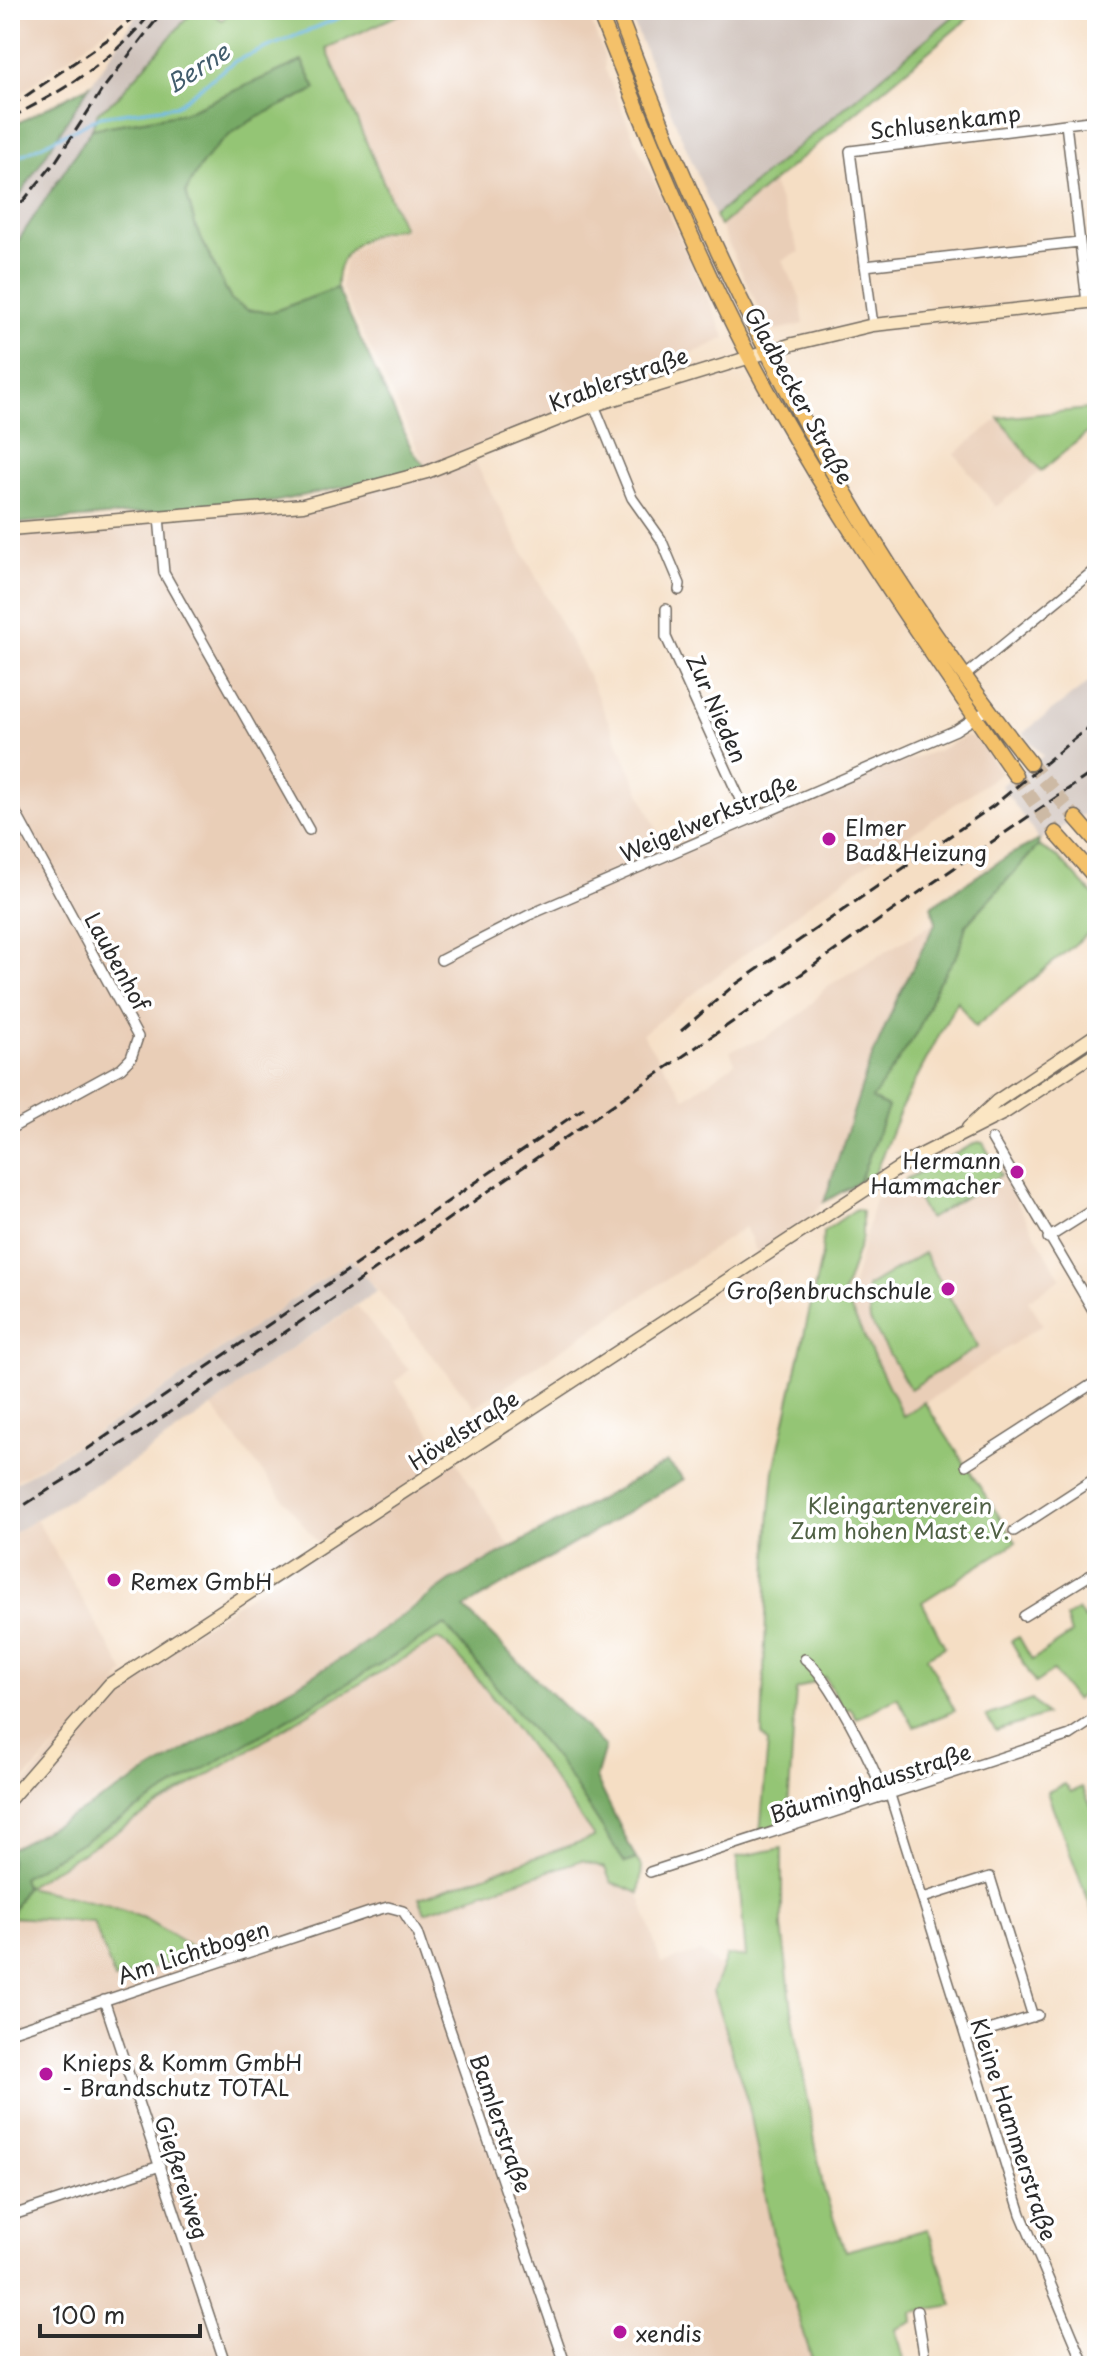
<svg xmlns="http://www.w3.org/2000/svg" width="1107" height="2376" font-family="'Playpen Sans',sans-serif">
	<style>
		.built { fill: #e9ceb7 }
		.industrial { fill: #cec1ba }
		.green { fill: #94c574; stroke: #607850; stroke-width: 2 }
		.forest { fill: #7a6; stroke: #516a48; stroke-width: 2 }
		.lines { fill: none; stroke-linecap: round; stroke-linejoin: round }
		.stream { stroke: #6eb9e7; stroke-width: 3 }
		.primary-tunnel { stroke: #cdbaa5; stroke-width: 14; stroke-dasharray: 14 7; stroke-linecap: butt }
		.street-casing { stroke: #726a61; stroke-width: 12 }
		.secondary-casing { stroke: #726a61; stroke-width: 15 }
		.primary-casing { stroke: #726a61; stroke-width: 17 }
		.street { stroke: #fff; stroke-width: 9 }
		.secondary { stroke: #fbe6c3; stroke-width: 12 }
		.primary { stroke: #f4c16a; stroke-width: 14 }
		.rail { stroke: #2b2b2b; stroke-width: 3; stroke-dasharray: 12 6; stroke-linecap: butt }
		.poi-dot { fill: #b5179e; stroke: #fff; stroke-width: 3 }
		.labels { text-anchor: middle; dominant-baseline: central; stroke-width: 7; stroke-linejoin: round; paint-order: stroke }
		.street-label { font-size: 22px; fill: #2b2b2b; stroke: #fff }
		.poi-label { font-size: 22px; fill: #2b2b2b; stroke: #fff; text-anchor: start }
		.park-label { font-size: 22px; fill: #506145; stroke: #fff }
		.water-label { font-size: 24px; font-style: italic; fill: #425d6d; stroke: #fff }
	</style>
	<rect width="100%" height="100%" fill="#fff"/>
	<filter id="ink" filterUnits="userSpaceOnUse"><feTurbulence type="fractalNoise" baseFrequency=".0125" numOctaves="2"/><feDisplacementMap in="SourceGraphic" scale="16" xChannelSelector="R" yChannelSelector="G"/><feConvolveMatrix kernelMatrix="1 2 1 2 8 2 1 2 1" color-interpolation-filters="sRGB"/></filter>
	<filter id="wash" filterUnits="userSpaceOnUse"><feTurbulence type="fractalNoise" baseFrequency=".006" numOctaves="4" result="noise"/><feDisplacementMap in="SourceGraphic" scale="32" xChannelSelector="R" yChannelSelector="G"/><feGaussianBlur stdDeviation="1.8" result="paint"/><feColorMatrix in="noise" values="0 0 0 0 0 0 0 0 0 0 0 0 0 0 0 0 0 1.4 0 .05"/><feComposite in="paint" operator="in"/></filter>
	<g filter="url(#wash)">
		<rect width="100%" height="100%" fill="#f5dec4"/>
		<path class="built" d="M10 10H133L10 101Z
			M409 10H587L604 56 605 69 630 129 726 338 590 401 427 469 341 287 345 260 354 250 373 236 404 229 326 48Z
			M772 182 800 252 782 260 800 297 804 324 776 330 765 322 720 226Z
			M999 418 1041 471 996 507 955 454Z
			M472 456 587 673 668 855 876 771 939 750 966 736 978 739 1001 773 817 898 642 1034 685 1098 735 1063 730 1051 764 1038 804 1012 826 987 936 922 896 1001 868 1067 824 1202 791 1235 758 1256 745 1227 475 1407 351 1258 136 1408 10 1484V532L273 511Z
			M1001 1175 1061 1279 1028 1300 1043 1324 904 1417 848 1304 875 1199 906 1179 929 1219Z
			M357 1306 409 1370 395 1382 450 1460 319 1545 212 1407 252 1375Z
			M455 1460 510 1547 423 1597 349 1654 10 1849V1802L103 1692Z
			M36 1519 125 1673 14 1791 10 1789V1535Z
			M438 1639 445 1642 473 1675 595 1837 419 1898 424 1911 582 1860 605 1868 611 1882 639 1893 661 1963 700 1952 720 1966 713 1991 749 2106 773 2235 814 2366H10V1917L93 1922 115 1980 201 1952 144 1918 107 1905 25 1887 314 1710Z"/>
		<path class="industrial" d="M140 10H194L115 100 98 112 92 129 42 209 10 253V208Z
			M628 10H961L715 216Z
			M1097 676V807L1039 840 1001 785 1043 756 1023 733Z
			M351 1259 377 1291 252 1375 212 1407 131 1463 10 1535V1486L137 1408Z"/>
		<path class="green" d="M194 10H207L222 20 232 10H409L326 48 403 228C368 232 335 248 337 288L272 312 248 310 231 300 196 228 186 192C216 128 256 119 316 89L302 61 184 113 92 129 98 112 115 100Z
			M961 10H978L720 226 715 216Z
			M1097 408V425L1041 471 999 418Z
			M1038 846 1058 857 1097 899V926L975 1027 957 1001 902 1106 875 1173 859 1182 888 1107 871 1099 917 1033 938 983 958 953 966 925Z
			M978 1142 983 1143 1001 1175 929 1219 906 1179Z
			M856 1209 862 1211V1237L840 1304H848L903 1416 924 1402 1016 1542 922 1602 945 1647 927 1657 955 1711 914 1727 897 1697 857 1719 850 1708 844 1711 825 1677 796 1690 787 1825 760 1833 768 1743 762 1734 769 1524 774 1470 822 1254 823 1232Z
			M924 1253 978 1347 910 1389 870 1321 867 1287Z
			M1078 1610 1085 1620 1088 1619 1097 1638V1672L1093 1675 1097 1682 1075 1700 1053 1671 1035 1683 1011 1641 1019 1637 1032 1660 1071 1634 1066 1618Z
			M445 1625 562 1766 625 1863 636 1859 642 1867 639 1893 611 1882 605 1868 582 1860 425 1912 419 1898 594 1837C573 1807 461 1647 438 1639L314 1710 26 1887 107 1905 144 1918 202 1953 115 1980 93 1922 10 1917 25 1887 22 1878Z
			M1032 1700 1046 1715 996 1731 986 1716Z
			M1065 1784 1071 1792 1082 1787 1097 1818V1924L1047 1792Z
			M782 1848V1927L792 2010 823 2187 845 2251 928 2229 953 2305 912 2312 913 2322 896 2329 906 2366H814L773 2235 749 2106 713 1991 727 1955 746 1957 737 1857Z"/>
		<path class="forest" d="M302 61 316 89C256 119 216 128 186 192L196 228 231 300 248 310 272 312 337 288 412 450 427 469 274 502 10 524V253L92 129 184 113Z
			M90 85 15 203 10 206V127Z
			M1039 840 1038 846 966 925 958 953 938 983 917 1033 872 1099 888 1107 859 1182 824 1202 868 1067 896 1001 936 922 931 906 1011 854Z
			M667 1462 684 1479 464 1608 605 1747 596 1778 636 1859 625 1863 562 1766 445 1625 22 1878 25 1887 10 1916V1849L85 1809 349 1654 450 1581Z"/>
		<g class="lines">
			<path class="stream" d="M10 161 101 116 176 106 235 61 358 10"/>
		</g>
	</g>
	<g filter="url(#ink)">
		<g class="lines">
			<path class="primary-tunnel" d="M1030 763 1076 818
				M1015 775 1056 833"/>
			<g class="street-casing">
				<path id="street" d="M1066 124 1087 302
					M865 266 1079 242
					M873 325 850 151 1097 120
					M594 405 632 498 661 539 680 584 679 590
					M159 517 164 573 309 830
					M666 609V637L749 819
					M966 675 1097 568
					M10 802 138 1037 131 1058 121 1068 10 1129
					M441 960 529 915 956 730 989 709
					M992 1139 1097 1317
					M1048 1238 1097 1207
					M966 1465 1097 1381
					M1014 1531 1097 1477
					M1024 1616 1097 1571
					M805 1659C827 1674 877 1769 884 1797
					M890 1795 1021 2214 1085 2366
					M650 1872 1070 1735 1097 1717
					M923 1898 990 1877 1033 2017
					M104 2000 226 2366
					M10 2032 370 1912 388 1907 403 1911 417 1933 566 2366
					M966 2037 1038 2015
					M10 2216 160 2166
					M917 2311 926 2366"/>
			</g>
			<g class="secondary-casing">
				<path id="secondary" d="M10 529 303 505 427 472 594 405 793 344 873 325 1097 301
					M968 1128 997 1101 1097 1034
					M10 1799 110 1684 911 1160 1004 1113 1097 1052"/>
			</g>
			<g class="primary-casing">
				<path id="primary" d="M598 10C645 128 692 247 751 360 828 505 922 640 1015 775
					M617 10C717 279 852 538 1030 763
					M1076 818 1097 842
					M1056 833 1097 879"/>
			</g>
			<use href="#street" class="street"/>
			<use href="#secondary" class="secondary"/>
			<use href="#primary" class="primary"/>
			<path class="rail" d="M10 107 111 37 141 10
				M10 118C62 91 107 65 146 19
				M10 217 56 161 102 90 164 10
				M681 1031 732 987 993 806 1097 720
				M86 1450 584 1108
				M10 1514 147 1428 1097 769"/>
		</g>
	</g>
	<g class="poi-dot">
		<circle cx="829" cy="839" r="8"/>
		<circle cx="1017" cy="1172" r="8"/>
		<circle cx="948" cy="1289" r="8"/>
		<circle cx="114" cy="1580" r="8"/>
		<circle cx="46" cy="2074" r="8"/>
		<circle cx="620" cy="2332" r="8"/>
	</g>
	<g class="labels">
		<g class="street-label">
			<text transform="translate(945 121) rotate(-7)">Schlusenkamp</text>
			<text transform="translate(618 378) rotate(-20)">Krablerstraße</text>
			<text transform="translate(800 395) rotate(61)">Gladbecker Straße</text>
			<text transform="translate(718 708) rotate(66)">Zur Nieden</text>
			<text transform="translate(708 817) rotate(-23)">Weigelwerkstraße</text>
			<text transform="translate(118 961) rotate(61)">Laubenhof</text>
			<text transform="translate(463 1429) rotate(-33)">Hövelstraße</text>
			<text transform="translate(870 1782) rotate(-18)">Bäuminghausstraße</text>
			<text transform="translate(193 1951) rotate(-18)">Am Lichtbogen</text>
			<text transform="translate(502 2123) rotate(71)">Bamlerstraße</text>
			<text transform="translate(1015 2129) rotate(72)">Kleine Hammerstraße</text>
			<text transform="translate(183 2177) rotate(72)">Gießereiweg</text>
		</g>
		<g class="poi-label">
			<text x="845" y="826">Elmer<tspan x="845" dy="25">Bad&amp;Heizung</tspan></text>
			<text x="1001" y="1159" text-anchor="end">Hermann<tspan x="1001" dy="25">Hammacher</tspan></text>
			<text x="932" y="1289" text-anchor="end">Großenbruchschule</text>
			<text x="130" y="1580">Remex GmbH</text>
			<text x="62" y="2061">Knieps &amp; Komm GmbH<tspan x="62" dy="25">- Brandschutz TOTAL</tspan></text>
			<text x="636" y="2332">xendis</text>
		</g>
		<g class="park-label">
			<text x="900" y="1504">Kleingartenverein<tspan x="900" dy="25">Zum hohen Mast e.V.</tspan></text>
		</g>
		<g class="water-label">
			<text transform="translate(197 67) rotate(-33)">Berne</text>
		</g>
	</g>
	<rect width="1107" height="2376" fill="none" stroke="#fff" stroke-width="40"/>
	<path d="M40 2324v12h160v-12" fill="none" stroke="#2b2b2b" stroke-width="4"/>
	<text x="52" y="2324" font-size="24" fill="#2b2b2b" stroke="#ffffff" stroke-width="6" paint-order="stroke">100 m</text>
</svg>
